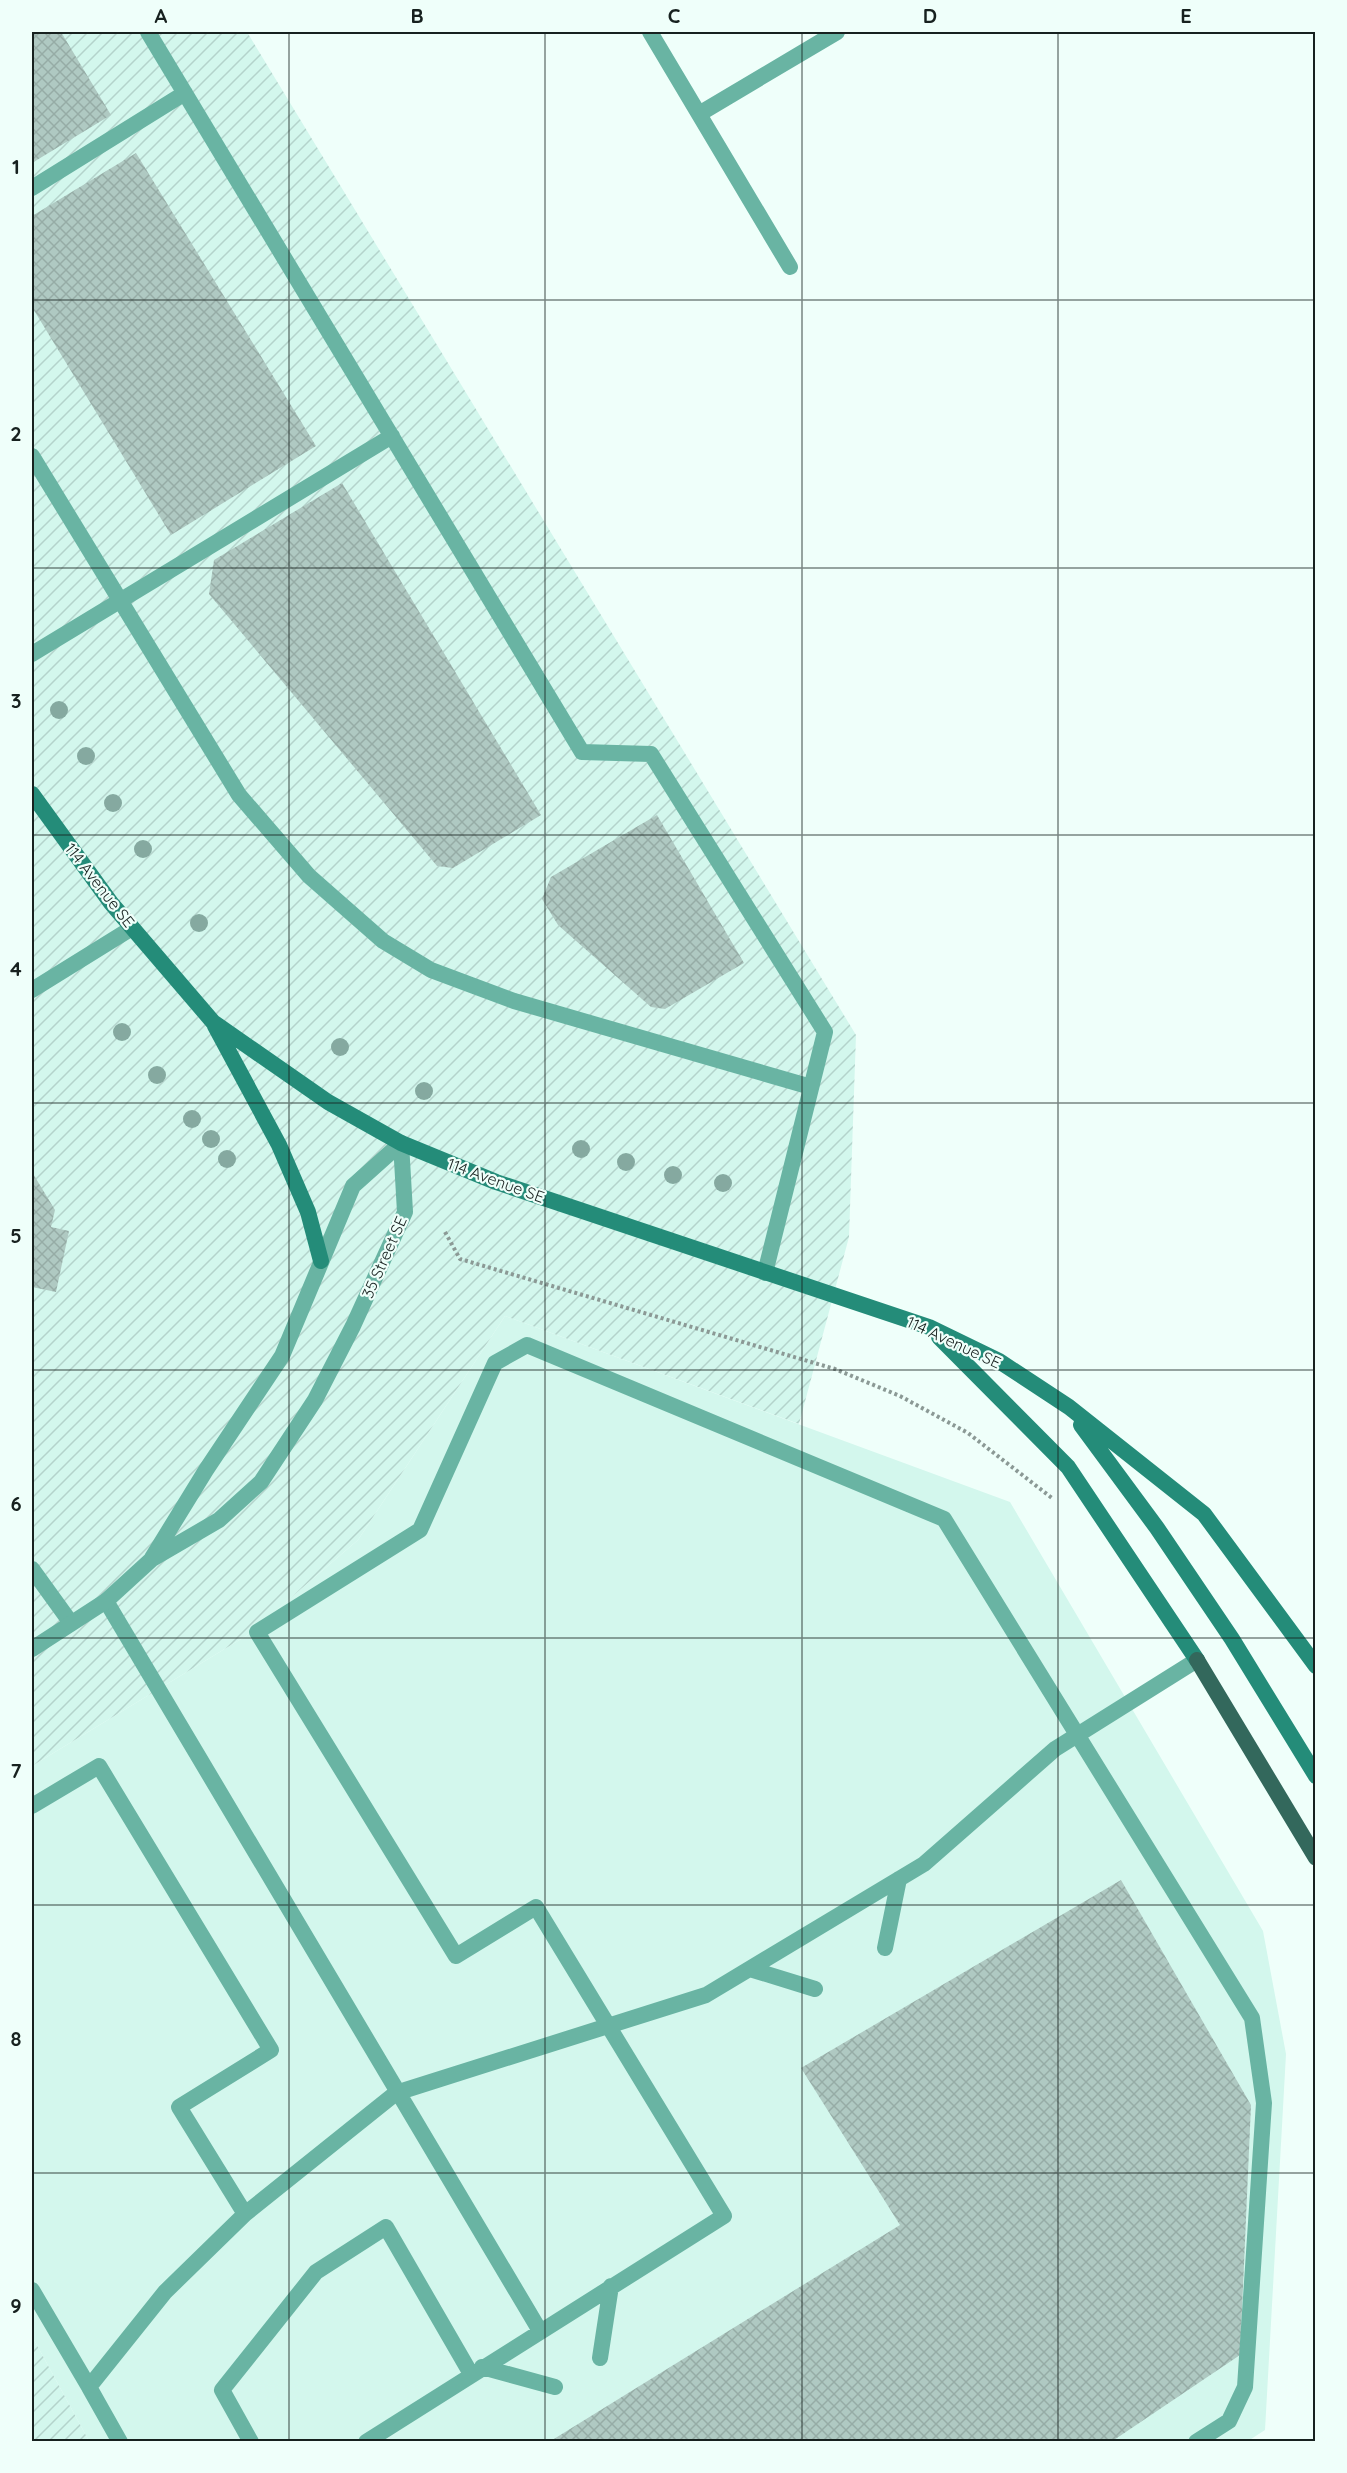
<svg xmlns="http://www.w3.org/2000/svg" width="1347" height="2473" font-family="Quicksand,sans-serif">
	<style>
		.built { fill: #d3f7ed }
		.industrial { fill: url(#industrial-furrows) }
		.building { fill: url(#building-cross-hatch) }
		.lines { fill: none; stroke-linecap: round; stroke-linejoin: round }
		.path { stroke: #8b9995; stroke-width: 4; stroke-dasharray: 3 3; stroke-linecap: butt }
		.service { stroke: #69b4a3; stroke-width: 16 }
		.minor { stroke: #69b4a3; stroke-width: 16 }
		.secondary { stroke: #248c79; stroke-width: 16 }
		.primary { stroke: #33685c; stroke-width: 16 }
		.tree { fill: #85a9a0 }
		.grid { fill: none; stroke: #17211f; stroke-width: 1.5; stroke-opacity: 0.55 }
		.labels { text-anchor: middle; dominant-baseline: central; stroke-width: 4.5; stroke-linejoin: round; paint-order: stroke }
		.street-label { font-size: 16px; fill: #17211f; stroke: #effffa }
		.neatline { fill: none; stroke: #17211f; stroke-width: 2 }
		.grid-label { font-size: 20px; text-anchor: middle; font-weight: bold; fill: #17211f }
	</style>
	<defs>
		<pattern id="industrial-furrows" width="10" height="10" patternUnits="userSpaceOnUse" patternTransform="scale(1.5)"><rect width="10" height="10" fill="#d3f7ed"/><path d="M-1 1l2-2M0 10L10 0M9 11l2-2" fill="none" stroke="#b4d3cb"/></pattern>
		<pattern id="building-cross-hatch" width="8" height="8" patternUnits="userSpaceOnUse" patternTransform="scale(1.5)"><rect width="8" height="8" fill="#afc9c2"/><path d="M0 0l8 8M0 8l8-8" fill="none" stroke="#96aca6"/></pattern>
	</defs>
	<rect width="100%" height="100%" fill="#effffa"/>
	<path class="built" d="M505 1316 1010 1502 1263 1931 1286 2054 1265 2430 1248 2441H89L32 2336V1766L246 1636 358 1540Z"/>
	<path class="industrial" d="M32 32H247L856 1035 849 1237 799 1424 505 1316 358 1540 246 1636 32 1766Z
		M32 2336 89 2441H32Z"/>
	<path class="building" d="M32 32H61L111 115 32 163Z
		M136 153 316 446 171 535 32 307V216Z
		M342 483 541 815 453 868 437 866 209 594 214 560Z
		M657 815 744 963 665 1009 651 1007 558 925 542 899 551 877Z
		M32 1172 55 1210 51 1227 69 1231 56 1292 32 1287Z
		M1121 1880 1251 2105 1240 2355 1111 2442H549L900 2225 801 2068Z"/>
	<g class="lines">
		<path class="path" d="M445 1232 460 1259 835 1369 900 1396 968 1433 1052 1498"/>
		<path class="service" d="M148 32 582 752 651 754 825 1032 765 1273
			M650 32 790 267
			M699 114 837 32
			M32 188 185 93
			M32 456 239 795 309 876 383 941 431 970 514 1001 811 1087
			M32 654 392 436
			M32 990 132 928
			M32 1569 71 1623
			M106 1601 540 2331
			M32 1806 99 1766 271 2050 179 2107 245 2214
			M885 1948 899 1879
			M750 1969 815 1989
			M32 2290 89 2387
			M600 2358 611 2286
			M482 2367 555 2387
			M120 2442 89 2387 165 2292 245 2214 396 2093 706 1995 924 1864 1055 1749 1197 1660
			M251 2442 222 2390 316 2272 386 2227 471 2374
			M366 2442 724 2216 536 1907 456 1956 257 1632 420 1530 495 1363 527 1345 944 1519 1252 2018 1264 2103 1245 2387 1229 2421 1196 2442"/>
		<path class="minor" d="M152 1558 206 1470 282 1356 353 1186 401 1143
			M32 1649 106 1601 152 1559 219 1520 261 1482 315 1400 353 1326 405 1212 401 1143"/>
		<path class="secondary" d="M32 794 111 903 213 1022 328 1102 401 1143 496 1182 929 1327 999 1361 1069 1407 1204 1514 1316 1666
			M215 1026 279 1145 308 1212 321 1261
			M939 1337 1068 1467 1197 1660
			M1081 1425 1157 1528 1232 1639 1316 1776"/>
		<path class="primary" d="M1197 1660 1316 1858"/>
	</g>
	<g class="tree">
		<circle cx="59" cy="710" r="9"/>
		<circle cx="86" cy="756" r="9"/>
		<circle cx="113" cy="803" r="9"/>
		<circle cx="143" cy="849" r="9"/>
		<circle cx="199" cy="923" r="9"/>
		<circle cx="122" cy="1032" r="9"/>
		<circle cx="340" cy="1047" r="9"/>
		<circle cx="157" cy="1075" r="9"/>
		<circle cx="424" cy="1091" r="9"/>
		<circle cx="192" cy="1119" r="9"/>
		<circle cx="211" cy="1139" r="9"/>
		<circle cx="581" cy="1149" r="9"/>
		<circle cx="227" cy="1159" r="9"/>
		<circle cx="626" cy="1162" r="9"/>
		<circle cx="673" cy="1175" r="9"/>
		<circle cx="723" cy="1183" r="9"/>
	</g>
	<path class="grid" d="M289 32V2442M545 32V2442M802 32V2442M1058 32V2442M32 300H1316M32 568H1316M32 835H1316M32 1103H1316M32 1370H1316M32 1638H1316M32 1905H1316M32 2173H1316"/>
	<g class="labels">
		<g class="street-label">
			<text transform="translate(100 885) rotate(52)">114 Avenue SE</text>
			<text transform="translate(496 1180) rotate(20)">114 Avenue SE</text>
			<text transform="translate(384 1257) rotate(-66)">35 Street SE</text>
			<text transform="translate(954 1342) rotate(25)">114 Avenue SE</text>
		</g>
	</g>
	<rect width="1347" height="2473" fill="none" stroke="#effffa" stroke-width="66"/>
	<rect x="33" y="33" width="1281" height="2407" class="neatline"/>
	<g class="grid-label">
		<text x="161" y="23">A</text>
		<text x="417" y="23">B</text>
		<text x="674" y="23">C</text>
		<text x="930" y="23">D</text>
		<text x="1186" y="23">E</text>
		<text x="16" y="174">1</text>
		<text x="16" y="441">2</text>
		<text x="16" y="708">3</text>
		<text x="16" y="976">4</text>
		<text x="16" y="1243">5</text>
		<text x="16" y="1511">6</text>
		<text x="16" y="1778">7</text>
		<text x="16" y="2046">8</text>
		<text x="16" y="2313">9</text>
	</g>
</svg>
